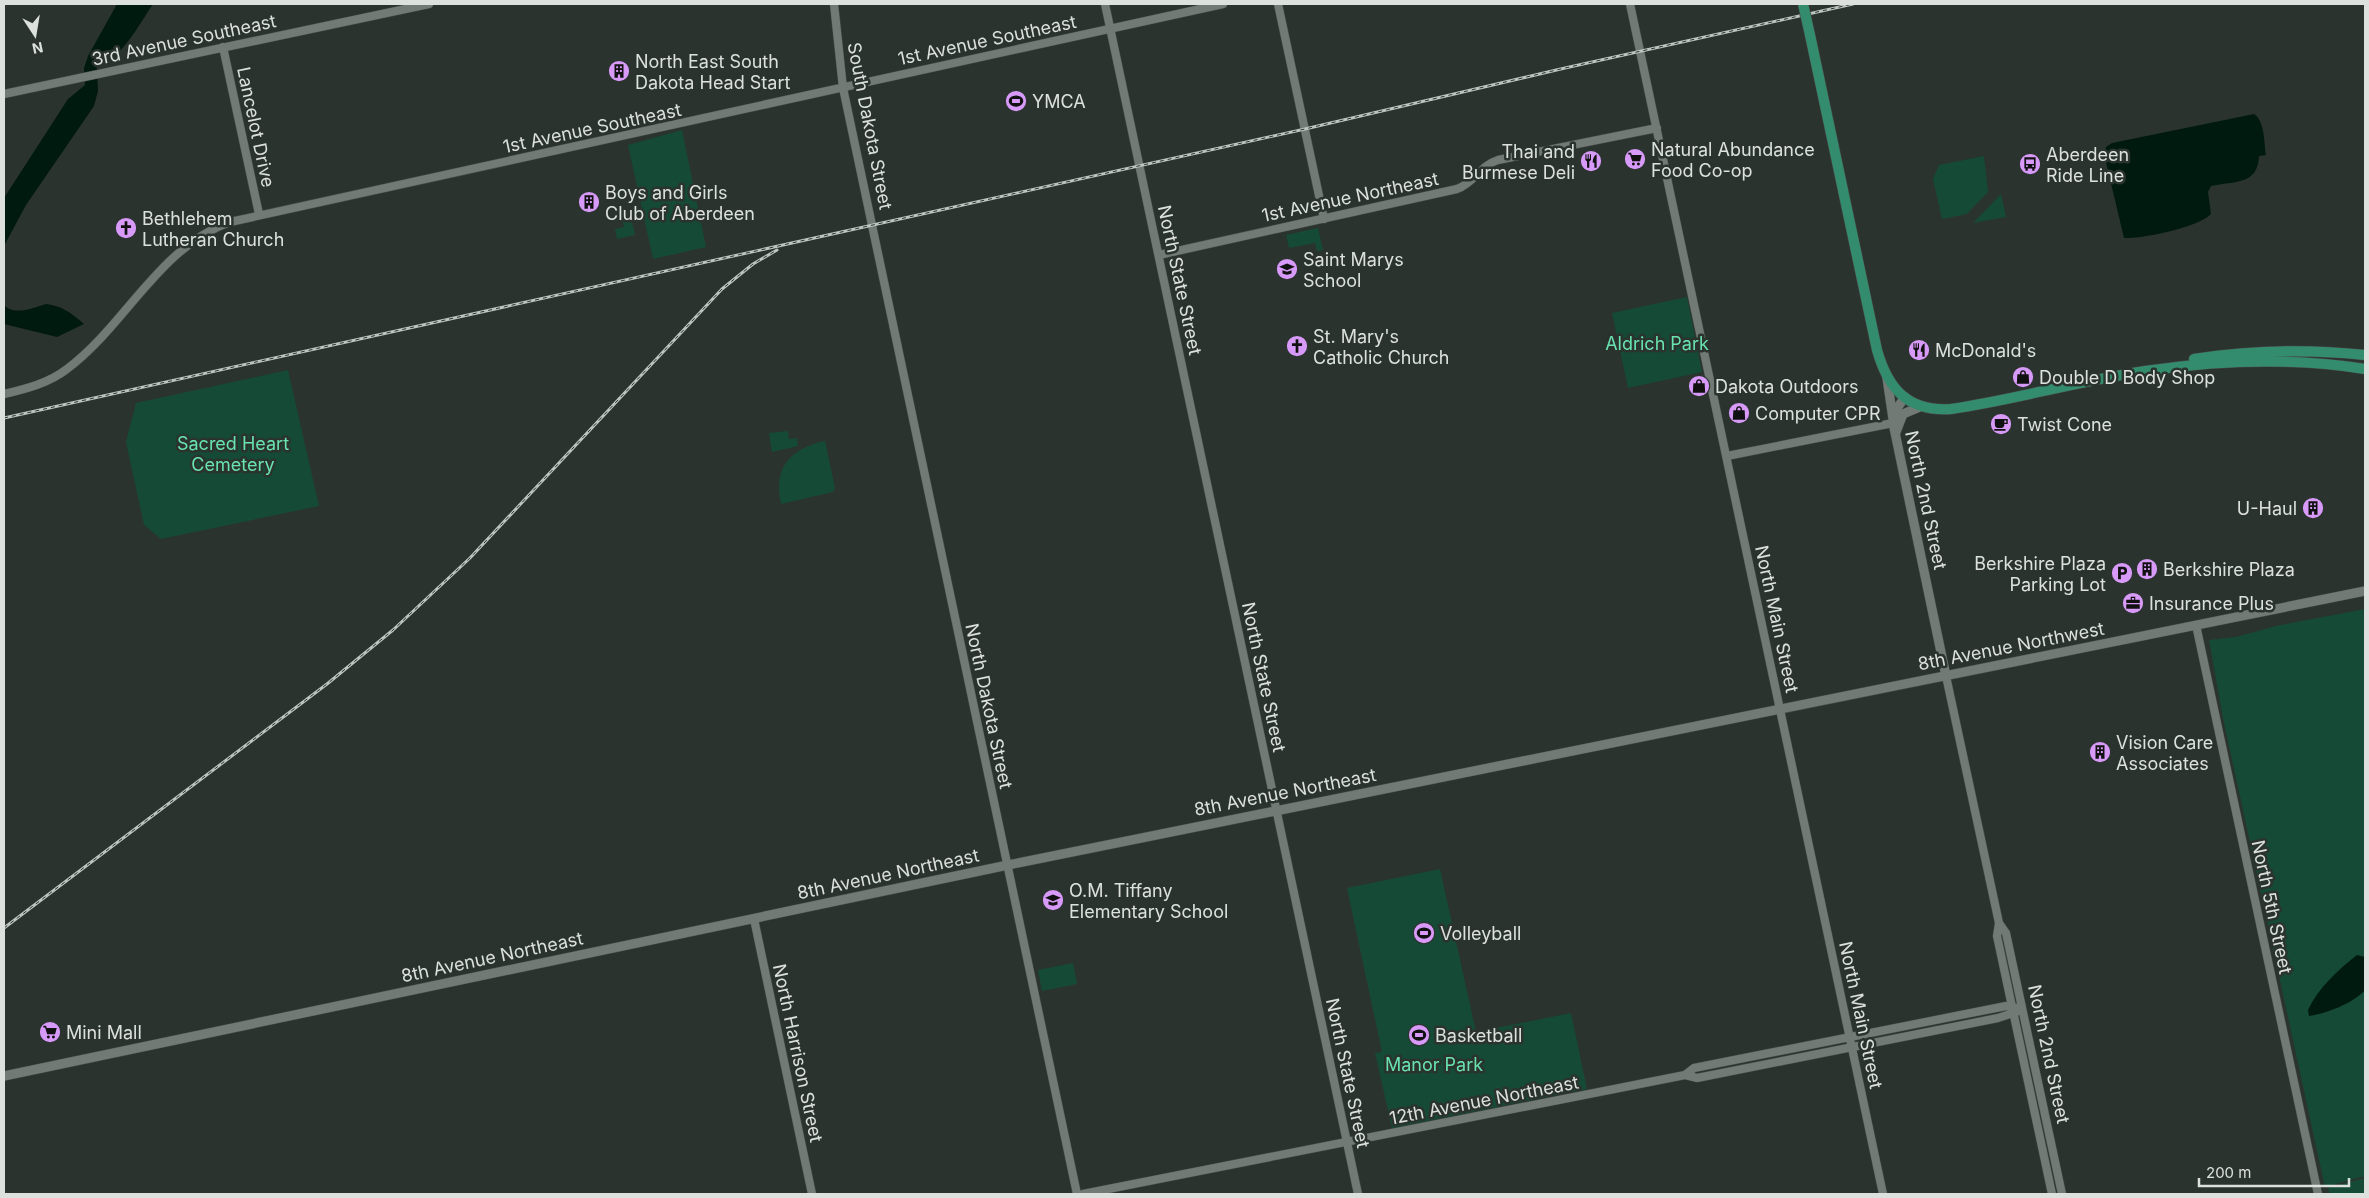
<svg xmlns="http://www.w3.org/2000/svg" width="2369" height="1198" font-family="Inter,sans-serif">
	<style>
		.green { fill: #154b36 }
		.water { fill: #001a0f }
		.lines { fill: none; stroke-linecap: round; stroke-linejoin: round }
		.tertiary-casing { stroke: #484e4b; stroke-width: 9 }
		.secondary-casing { stroke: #484e4b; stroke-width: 10 }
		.primary-casing { stroke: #484e4b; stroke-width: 11 }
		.tertiary { stroke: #727a76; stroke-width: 8 }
		.secondary { stroke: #727a76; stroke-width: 9 }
		.primary { stroke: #348c6f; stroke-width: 10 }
		.rail-casing { stroke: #bec4c1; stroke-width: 3 }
		.rail { stroke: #2b332f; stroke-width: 1; stroke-dasharray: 4; stroke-linecap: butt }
		.primary-bridge-casing { stroke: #484e4b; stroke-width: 11; stroke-linecap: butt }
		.primary-bridge { stroke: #348c6f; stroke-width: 10 }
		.labels { text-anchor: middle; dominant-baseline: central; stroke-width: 5; stroke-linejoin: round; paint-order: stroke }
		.street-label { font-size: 18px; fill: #dce1de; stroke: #2b332f }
		.poi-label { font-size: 18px; fill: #dce1de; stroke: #2b332f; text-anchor: start }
		.park-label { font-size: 18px; fill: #68e3af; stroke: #2b332f }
	</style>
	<rect width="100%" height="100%" fill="#2b332f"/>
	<path class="green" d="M682 130 706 247 653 259 628 145Z
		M1984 156 1988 192 1967 214 1942 219 1933 179 1939 165Z
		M2001 194 2006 217 1973 223Z
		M631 217 635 235 617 239 615 229 624 227 622 219Z
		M1318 228 1323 250 1317 251 1315 243 1289 248 1286 235Z
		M1687 297 1702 372 1628 388 1612 313Z
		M288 370 319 506 161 539 144 525 126 442 136 403Z
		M788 431 789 439 797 438 798 446 772 452 769 433Z
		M825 441 835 488 833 492 781 504C773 467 790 449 825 441Z
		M2365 609V1176L2325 1187 2223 718 2209 640 2236 637 2276 626Z
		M1440 869 1476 1032 1571 1013 1587 1089 1392 1128 1375 1053 1382 1052 1347 888Z
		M1073 963 1077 984 1042 991 1038 970Z
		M2365 1178V1194H2330L2328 1188Z"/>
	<path class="water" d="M117 4H153C138 26 123 57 97 67L98 91 94 106 26 205 4 246V198L68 99 85 85 84 68 88 56Z
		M2254 114C2265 121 2264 143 2266 155L2259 156C2258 185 2235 181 2211 186L2208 192 2211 214C2200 227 2142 239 2124 238L2104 154 2106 147 2112 143Z
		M46 304C63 306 71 313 84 324L57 337 4 324V305C14 316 33 308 46 304Z
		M2357 955 2365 957V990C2354 1003 2325 1014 2309 1016L2308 1010C2318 988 2338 970 2357 955Z"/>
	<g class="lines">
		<g class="tertiary-casing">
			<path id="tertiary" d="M834 4 843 88 1077 1194
				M1105 4 1358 1194
				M1278 4 1324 219
				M1630 4 1883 1194
				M223 47 259 214
				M4 94 429 4
				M1159 255 1457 189C1474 183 1481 165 1498 160L1657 128
				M4 394C26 389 49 383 67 369 125 326 159 247 230 222L1223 4
				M1727 456 1893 423
				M2196 625 2318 1194
				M1946 676 1999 923 1997 936 2052 1194
				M754 919 812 1194
				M1999 923 2006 933 2062 1194
				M1685 1075 1697 1078 1998 1018 2016 1012
				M1083 1194 1685 1075 1694 1068 2006 1006 2022 1009"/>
		</g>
		<g class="secondary-casing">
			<path id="secondary" d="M1887 378 1893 419
				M1905 397 1895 411 1893 423 1946 676
				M1896 432 1903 414 1922 406
				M4 1076 1008 865 2365 591"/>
		</g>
		<g class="primary-casing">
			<path id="primary" d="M1810 35 1877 350C1888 389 1908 412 1951 409 2019 399 2085 379 2153 370 2223 360 2296 358 2365 369
				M2194 359C2251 350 2308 349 2365 355"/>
		</g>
		<use href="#tertiary" class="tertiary"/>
		<use href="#secondary" class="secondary"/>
		<use href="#primary" class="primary"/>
		<g class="rail-casing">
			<path id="rail" d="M4 418 1305 129 1565 68 1853 4
				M4 928 327 684 393 630 470 558 722 289 753 264 777 250"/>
		</g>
		<use href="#rail" class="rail"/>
		<g class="primary-bridge-casing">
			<path id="primary-bridge" d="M1803 4 1810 35"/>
		</g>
		<use href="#primary-bridge" class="primary-bridge"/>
	</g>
	<defs>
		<g id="building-disc" transform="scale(1.125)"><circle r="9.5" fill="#d89af8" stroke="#2b332f"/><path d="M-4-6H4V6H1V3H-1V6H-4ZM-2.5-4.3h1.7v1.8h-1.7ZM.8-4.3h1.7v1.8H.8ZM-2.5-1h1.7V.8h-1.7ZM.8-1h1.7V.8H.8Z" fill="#111"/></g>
		<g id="stadium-disc" transform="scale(1.125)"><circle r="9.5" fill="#d89af8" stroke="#2b332f"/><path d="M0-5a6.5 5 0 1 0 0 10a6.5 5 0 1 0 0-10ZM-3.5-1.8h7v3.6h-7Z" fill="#111"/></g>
		<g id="supermarket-disc" transform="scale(1.125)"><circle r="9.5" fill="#d89af8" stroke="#2b332f"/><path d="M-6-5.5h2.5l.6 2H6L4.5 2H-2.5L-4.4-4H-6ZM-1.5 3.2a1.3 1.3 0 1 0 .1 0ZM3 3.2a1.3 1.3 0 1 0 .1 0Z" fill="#111"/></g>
		<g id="restaurant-disc" transform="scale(1.125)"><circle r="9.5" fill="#d89af8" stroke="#2b332f"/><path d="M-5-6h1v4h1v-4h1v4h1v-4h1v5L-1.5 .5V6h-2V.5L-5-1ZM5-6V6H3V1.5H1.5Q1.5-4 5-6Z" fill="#111"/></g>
		<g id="bus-disc" transform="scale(1.125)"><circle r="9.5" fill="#d89af8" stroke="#2b332f"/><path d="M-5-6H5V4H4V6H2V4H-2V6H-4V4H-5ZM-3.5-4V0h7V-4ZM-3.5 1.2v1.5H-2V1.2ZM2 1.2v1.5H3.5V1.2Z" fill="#111"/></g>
		<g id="church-disc" transform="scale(1.125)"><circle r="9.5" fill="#d89af8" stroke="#2b332f"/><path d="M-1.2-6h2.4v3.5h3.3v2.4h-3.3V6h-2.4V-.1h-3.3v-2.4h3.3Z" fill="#111"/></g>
		<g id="school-disc" transform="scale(1.125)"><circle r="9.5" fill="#d89af8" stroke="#2b332f"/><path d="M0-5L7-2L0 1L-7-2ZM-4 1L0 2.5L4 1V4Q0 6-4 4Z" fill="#111"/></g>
		<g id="shop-disc" transform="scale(1.125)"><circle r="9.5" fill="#d89af8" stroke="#2b332f"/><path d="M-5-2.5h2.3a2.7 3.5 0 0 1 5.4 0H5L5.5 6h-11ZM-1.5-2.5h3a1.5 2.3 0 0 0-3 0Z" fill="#111"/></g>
		<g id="cafe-disc" transform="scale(1.125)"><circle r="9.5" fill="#d89af8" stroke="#2b332f"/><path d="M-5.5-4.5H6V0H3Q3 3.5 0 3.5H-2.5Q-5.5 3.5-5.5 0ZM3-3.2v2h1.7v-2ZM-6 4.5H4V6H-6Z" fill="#111"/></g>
		<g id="parking-disc" transform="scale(1.125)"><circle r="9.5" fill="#d89af8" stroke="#2b332f"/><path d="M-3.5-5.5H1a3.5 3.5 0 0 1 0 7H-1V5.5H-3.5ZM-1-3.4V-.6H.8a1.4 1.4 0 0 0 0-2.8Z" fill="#111"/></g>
		<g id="office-disc" transform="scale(1.125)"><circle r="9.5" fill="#d89af8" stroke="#2b332f"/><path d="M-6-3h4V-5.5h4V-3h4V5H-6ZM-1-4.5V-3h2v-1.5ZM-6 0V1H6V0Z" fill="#111"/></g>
	</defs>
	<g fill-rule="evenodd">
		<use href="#building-disc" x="619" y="71"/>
		<use href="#stadium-disc" x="1016" y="101"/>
		<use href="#supermarket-disc" x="1635" y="159"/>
		<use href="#restaurant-disc" x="1591" y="161"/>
		<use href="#bus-disc" x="2030" y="164"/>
		<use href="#building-disc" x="589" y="202"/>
		<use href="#church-disc" x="126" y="228"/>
		<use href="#school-disc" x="1287" y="269"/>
		<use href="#church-disc" x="1297" y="346"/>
		<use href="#restaurant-disc" x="1919" y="350"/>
		<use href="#shop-disc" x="2023" y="377"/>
		<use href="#shop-disc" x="1699" y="386"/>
		<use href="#shop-disc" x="1739" y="413"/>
		<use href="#cafe-disc" x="2001" y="424"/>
		<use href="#building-disc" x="2313" y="508"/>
		<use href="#building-disc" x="2147" y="569"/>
		<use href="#parking-disc" x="2122" y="573"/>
		<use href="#office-disc" x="2133" y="603"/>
		<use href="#building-disc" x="2100" y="752"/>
		<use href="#school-disc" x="1053" y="900"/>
		<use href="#stadium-disc" x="1424" y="933"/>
		<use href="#supermarket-disc" x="50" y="1032"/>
		<use href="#stadium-disc" x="1419" y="1035"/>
	</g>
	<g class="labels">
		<g class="street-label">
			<text transform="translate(184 40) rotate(-12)">3rd Avenue Southeast</text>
			<text transform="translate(987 40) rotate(-12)">1st Avenue Southeast</text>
			<text transform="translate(870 126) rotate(79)">South Dakota Street</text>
			<text transform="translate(256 127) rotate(78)">Lancelot Drive</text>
			<text transform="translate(592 128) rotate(-12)">1st Avenue Southeast</text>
			<text transform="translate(1350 197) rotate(-12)">1st Avenue Northeast</text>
			<text transform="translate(1180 280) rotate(78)">North State Street</text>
			<text transform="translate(1926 500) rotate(78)">North 2nd Street</text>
			<text transform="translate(1777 619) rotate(78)">North Main Street</text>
			<text transform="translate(2011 646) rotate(-11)">8th Avenue Northwest</text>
			<text transform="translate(1264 677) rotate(78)">North State Street</text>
			<text transform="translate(989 706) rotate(78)">North Dakota Street</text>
			<text transform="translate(1285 792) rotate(-11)">8th Avenue Northeast</text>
			<text transform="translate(888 874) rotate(-12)">8th Avenue Northeast</text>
			<text transform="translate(2272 907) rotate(78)">North 5th Street</text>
			<text transform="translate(492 957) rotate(-12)">8th Avenue Northeast</text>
			<text transform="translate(1861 1015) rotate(78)">North Main Street</text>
			<text transform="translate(798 1053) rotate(78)">North Harrison Street</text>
			<text transform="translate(2049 1054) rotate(78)">North 2nd Street</text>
			<text transform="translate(1348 1073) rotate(78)">North State Street</text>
			<text transform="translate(1484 1100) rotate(-11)">12th Avenue Northeast</text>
		</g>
		<g class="poi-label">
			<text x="635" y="61">North East South<tspan x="635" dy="21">Dakota Head Start</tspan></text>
			<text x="1032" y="101">YMCA</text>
			<text x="1651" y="149">Natural Abundance<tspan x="1651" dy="21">Food Co-op</tspan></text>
			<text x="1575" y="151" text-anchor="end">Thai and<tspan x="1575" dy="21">Burmese Deli</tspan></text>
			<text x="2046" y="154">Aberdeen<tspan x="2046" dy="21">Ride Line</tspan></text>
			<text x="605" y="192">Boys and Girls<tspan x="605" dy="21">Club of Aberdeen</tspan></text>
			<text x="142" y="218">Bethlehem<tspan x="142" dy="21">Lutheran Church</tspan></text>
			<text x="1303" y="259">Saint Marys<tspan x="1303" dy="21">School</tspan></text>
			<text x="1313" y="336">St. Mary's<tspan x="1313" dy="21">Catholic Church</tspan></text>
			<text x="1935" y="350">McDonald's</text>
			<text x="2039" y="377">Double D Body Shop</text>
			<text x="1715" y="386">Dakota Outdoors</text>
			<text x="1755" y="413">Computer CPR</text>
			<text x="2017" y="424">Twist Cone</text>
			<text x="2297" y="508" text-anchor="end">U-Haul</text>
			<text x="2106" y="563" text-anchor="end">Berkshire Plaza<tspan x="2106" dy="21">Parking Lot</tspan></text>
			<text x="2163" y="569">Berkshire Plaza</text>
			<text x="2149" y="603">Insurance Plus</text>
			<text x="2116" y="742">Vision Care<tspan x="2116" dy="21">Associates</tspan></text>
			<text x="1069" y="890">O.M. Tiffany<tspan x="1069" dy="21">Elementary School</tspan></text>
			<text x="1440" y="933">Volleyball</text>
			<text x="66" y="1032">Mini Mall</text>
			<text x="1435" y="1035">Basketball</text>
		</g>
		<g class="park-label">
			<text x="1657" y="343">Aldrich Park</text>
			<text x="233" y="443">Sacred Heart<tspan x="233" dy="21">Cemetery</tspan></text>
			<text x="1434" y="1064">Manor Park</text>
		</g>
	</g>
	<rect width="2369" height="1198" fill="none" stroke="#dce1de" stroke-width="10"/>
	<g transform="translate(35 35) rotate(168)" stroke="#2b332f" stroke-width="4" paint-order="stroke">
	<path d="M0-4L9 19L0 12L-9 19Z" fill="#dce1de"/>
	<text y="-8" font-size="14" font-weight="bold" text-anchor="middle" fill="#dce1de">N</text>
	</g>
	<path d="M2199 1178v8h150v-8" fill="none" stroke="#dce1de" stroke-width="2.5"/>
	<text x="2206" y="1178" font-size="15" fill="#dce1de" stroke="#2b332f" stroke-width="4" paint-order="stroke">200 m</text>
</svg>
